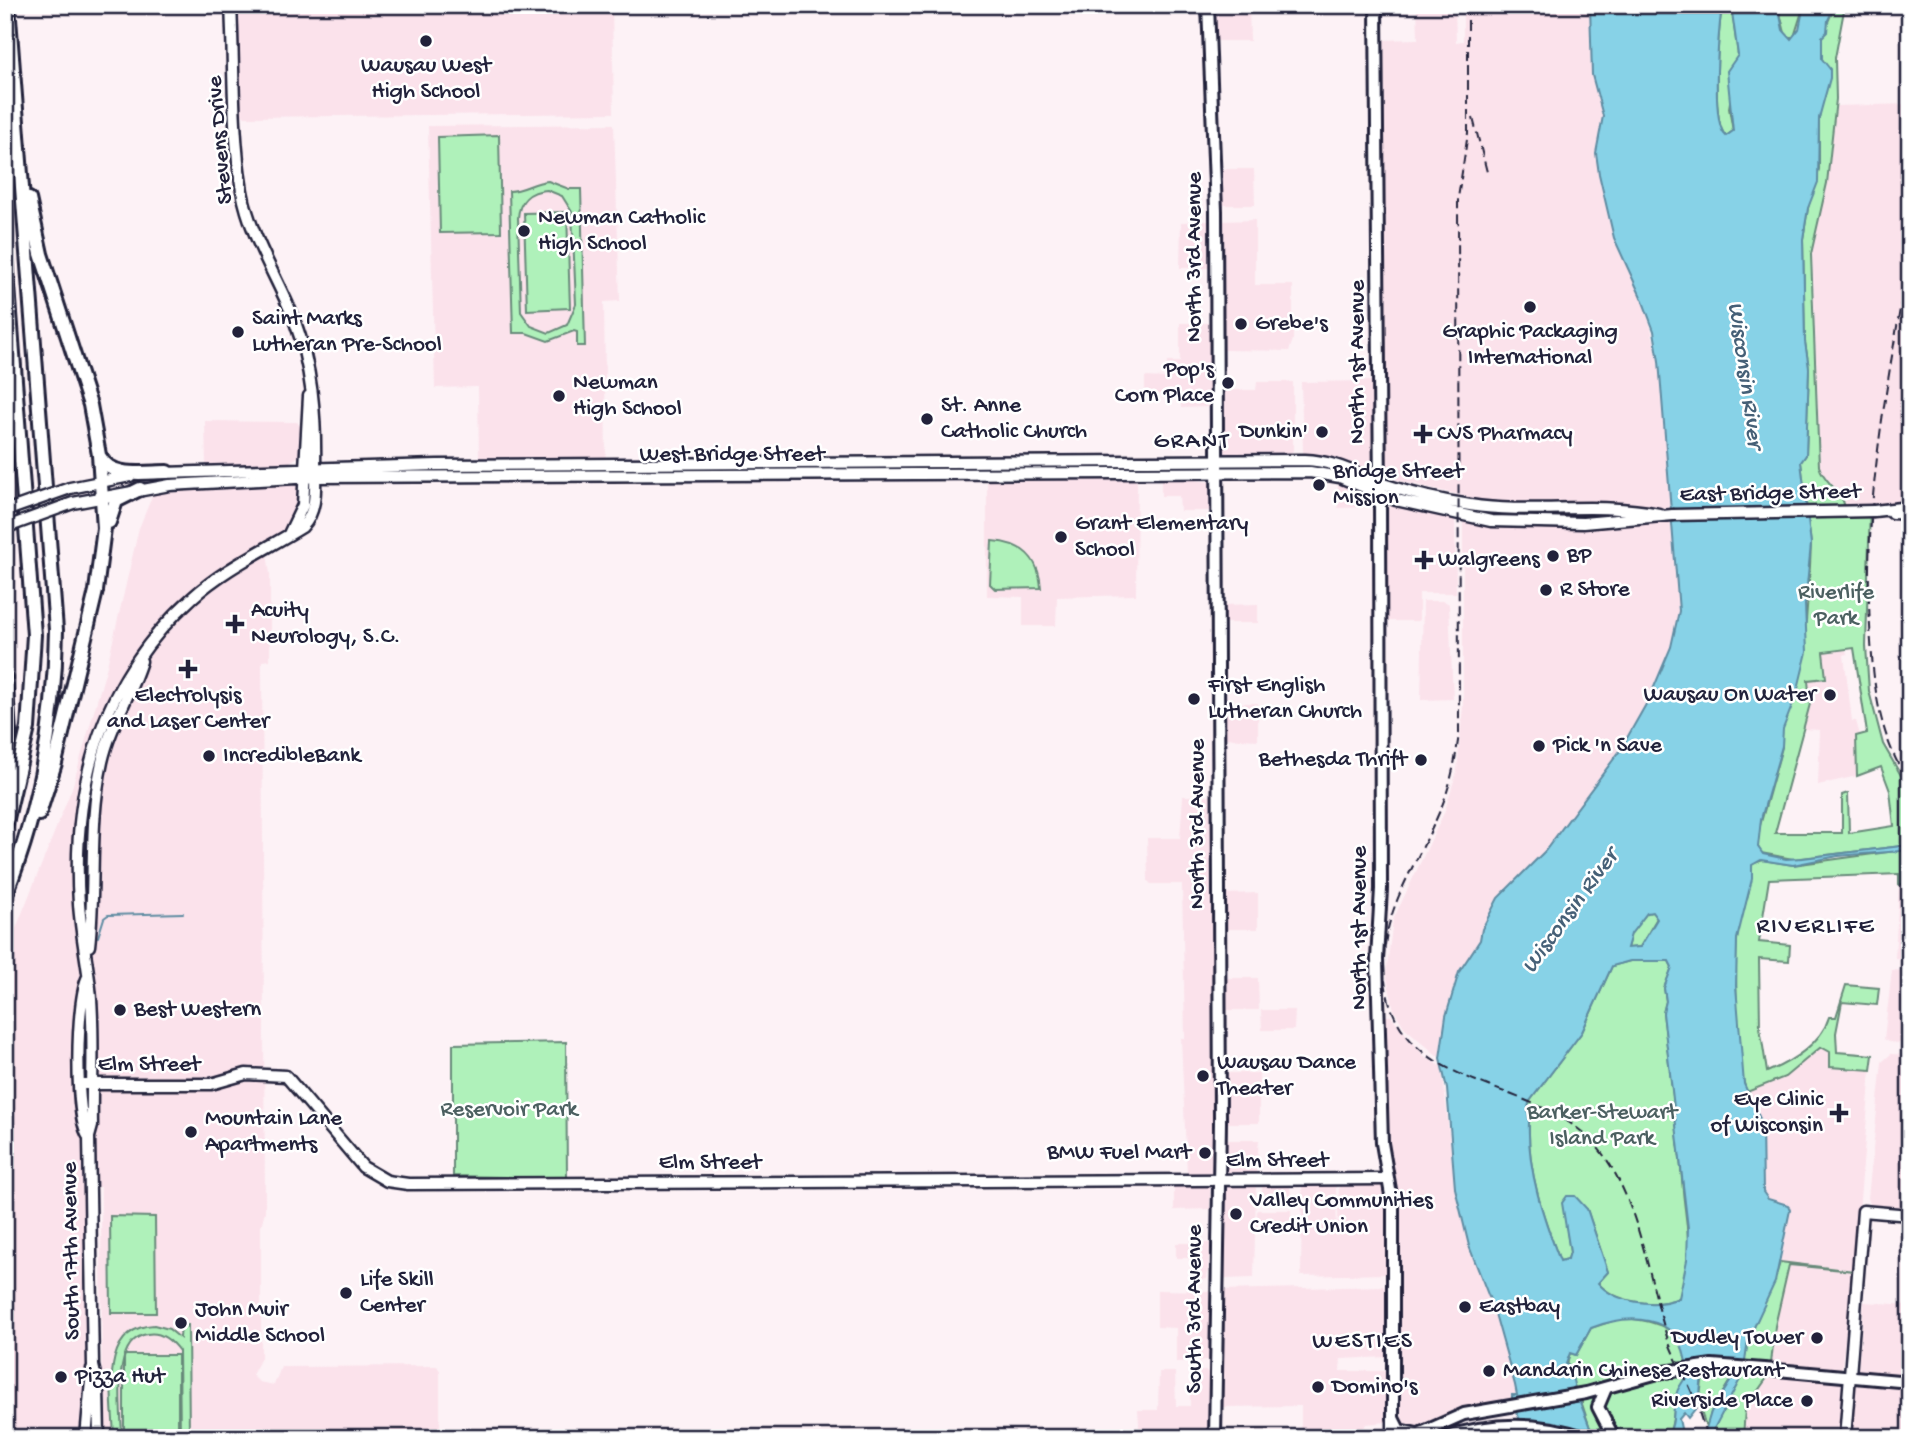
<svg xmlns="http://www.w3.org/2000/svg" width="1915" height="1443" font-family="'Gochi Hand',sans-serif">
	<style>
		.built { fill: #fbe2eb }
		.green { fill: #aff1ba; stroke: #688a7a; stroke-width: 2; fill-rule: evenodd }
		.water { fill: #87d2e7; stroke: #5f8ca2; stroke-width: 2; fill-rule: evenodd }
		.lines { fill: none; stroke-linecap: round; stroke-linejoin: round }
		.stream { stroke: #5f8ca2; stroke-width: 2 }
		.secondary-casing { stroke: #22223b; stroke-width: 15 }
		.primary-casing { stroke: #22223b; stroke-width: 16 }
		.highway-casing { stroke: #22223b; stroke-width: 18 }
		.secondary { stroke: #fff; stroke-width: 10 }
		.primary { stroke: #fff; stroke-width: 10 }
		.highway { stroke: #fff; stroke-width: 12 }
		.rail { stroke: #22223b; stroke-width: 2; stroke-dasharray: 10 5; stroke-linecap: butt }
		.secondary-bridge-casing { stroke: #22223b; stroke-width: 15; stroke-linecap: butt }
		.primary-bridge-casing { stroke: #22223b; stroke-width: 16; stroke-linecap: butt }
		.secondary-bridge { stroke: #fff; stroke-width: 10 }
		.primary-bridge { stroke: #fff; stroke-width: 10 }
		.poi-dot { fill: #22223b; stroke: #fff; stroke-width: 2.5 }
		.labels { text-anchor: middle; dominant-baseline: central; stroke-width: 5; stroke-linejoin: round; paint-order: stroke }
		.poi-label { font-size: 23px; fill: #22223b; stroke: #fff; text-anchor: start }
		.street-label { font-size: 23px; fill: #22223b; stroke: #fff }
		.park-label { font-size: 23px; fill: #4c6061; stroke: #fff }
		.water-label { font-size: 24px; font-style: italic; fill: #456077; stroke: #fff }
		.neighbourhood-label { font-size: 24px; letter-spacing: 2px; fill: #22223b; stroke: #fff }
	</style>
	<rect width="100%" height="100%" fill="#fdf2f6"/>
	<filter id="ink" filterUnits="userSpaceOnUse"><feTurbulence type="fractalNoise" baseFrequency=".0143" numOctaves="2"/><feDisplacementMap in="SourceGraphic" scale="14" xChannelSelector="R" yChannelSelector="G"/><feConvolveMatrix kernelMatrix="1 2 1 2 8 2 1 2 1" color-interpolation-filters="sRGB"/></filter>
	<g filter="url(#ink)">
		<path class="built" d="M238 5H612L614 113 245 117 239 111Z
			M1249 5 1250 41H1214L1216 6Z
			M1417 5H1455L1456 42 1463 41V5H1590L1592 75 1603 116 1602 129 1659 361 1673 508 1489 502 1400 481 1386 475 1381 40 1418 39Z
			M1910 104V509L1845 507 1839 493 1820 469 1812 241 1827 183 1835 106Z
			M614 124 620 301 604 302 606 459 479 460 478 387 435 388 428 126Z
			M1220 169H1254L1255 205H1220Z
			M1255 220V285H1293V340L1289 351 1223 350 1221 221Z
			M1211 221V268H1180L1181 222Z
			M1180 323H1211V407L1181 408V394H1145V377L1166 378 1167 362H1180Z
			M1374 381V471L1303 452 1301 382Z
			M1257 382H1293V451L1287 456 1223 455 1221 390H1256Z
			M205 421 297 422 301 427 299 456 290 462 206 466Z
			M1133 476 1137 482 1136 595 1057 597 1056 626H1023V597L987 596V479Z
			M1161 476 1210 482 1211 511H1180L1179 496H1161Z
			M303 478V496L290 533 266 547 270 574V660L262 661 265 1211 261 1226V1358L252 1375 259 1382 274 1385 281 1367 437 1366 440 1371V1438H102L101 1187H93V1366L86 1438H5V956L72 788 107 666 139 528 156 487Z
			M1338 480 1371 494 1373 507 1338 508Z
			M1393 504 1455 517 1456 593H1419V621H1383L1384 512Z
			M1463 516 1491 521 1649 518 1674 522 1679 611 1671 647 1649 699 1619 752 1545 851 1498 898 1482 929 1480 940 1459 972 1450 997 1440 1058 1404 1027 1394 1010 1386 974 1393 920 1444 813 1457 771 1463 706Z
			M1423 601H1444L1449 604 1453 699 1421 700Z
			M1258 604V623H1222L1223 605Z
			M1846 649 1847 654 1844 655 1852 721H1856L1860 735 1856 737 1857 776 1818 785 1820 730 1804 729 1810 704 1808 679 1823 652Z
			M1223 703H1258V740L1225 738Z
			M1183 796H1213L1214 1154 1213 1172 1208 1176 1187 1175 1181 1038H1185L1182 884H1151L1148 881 1147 838H1180Z
			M1910 882V960L1895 958 1899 885Z
			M1258 893V929H1224L1225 894Z
			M1892 970 1910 971V1044L1889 1042 1884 1039Z
			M1224 978H1258L1259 1010H1224Z
			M1261 1010H1295L1294 1030H1262Z
			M1386 1016H1391L1424 1056 1442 1067 1455 1188 1469 1246 1494 1310 1517 1393 1512 1395V1400L1453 1412 1412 1429 1403 1424 1398 1385 1386 1140Z
			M1821 1047 1830 1051 1831 1067 1871 1070 1854 1270 1780 1262 1790 1208 1769 1199 1763 1192 1762 1126 1747 1092 1785 1077Z
			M1891 1054 1910 1055V1209L1876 1207 1870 1204 1868 1198 1882 1062Z
			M1224 1073H1259V1123H1224Z
			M1224 1140H1259L1256 1174 1225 1172Z
			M1174 1185 1210 1187V1209L1174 1210Z
			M1256 1185 1254 1278 1224 1279 1221 1278 1223 1186Z
			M1262 1185H1290L1291 1199H1262Z
			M1302 1185H1336L1337 1241 1339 1185H1385L1388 1205 1387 1274 1301 1276Z
			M1257 1210H1291V1226H1256Z
			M1176 1243H1210L1207 1279 1190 1281V1258H1176Z
			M1789 1265 1854 1271 1841 1371 1771 1364 1775 1326Z
			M1383 1286 1388 1291V1357L1341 1359 1340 1371H1387V1422L1366 1424 1358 1438H1301V1406L1220 1407 1222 1290Z
			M1157 1290 1209 1291V1360L1176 1362V1328L1157 1327Z
			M1864 1302 1910 1305V1376L1858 1370Z
			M1206 1371 1210 1374V1438H1140L1138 1410H1158L1159 1372H1175L1176 1406H1190V1372Z
			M1769 1375 1842 1383 1838 1438H1743L1745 1409Z
			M1856 1385 1910 1389V1438H1850Z"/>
		<path class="green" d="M1722 5H1731L1738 55 1729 108 1733 131 1726 136C1710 123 1719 28 1722 5Z
			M1778 5H1804L1794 37H1786Z
			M1835 5H1845L1835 58 1836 99 1827 183 1811 254 1819 466C1824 483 1841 489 1845 507L1870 506 1866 646 1869 691 1883 744 1910 791V845L1793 859 1761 853 1758 847V833L1782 747V729L1806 621 1810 566 1811 544 1801 462 1806 455 1809 368 1805 342 1803 239 1808 208 1819 169V118L1827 69 1822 59V36ZM1854 648 1867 733 1856 736 1857 776 1881 767 1890 791 1894 826 1849 833 1848 793 1842 795V833H1775L1810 704 1808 680 1826 678 1823 652Z
			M499 135 501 232 440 233 438 137Z
			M548 181 569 189H581L585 346H577V332L574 331 548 341 526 333H513L509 191C524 191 533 182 548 181ZM547 190 562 196 572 212 576 304 567 325 549 333 531 326 521 312 518 218C519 200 530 191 547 190Z
			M567 212 570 308 527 310 524 213Z
			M992 541C1022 543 1039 557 1041 588L995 589 990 584Z
			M1910 849V882L1899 885V874L1769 879 1759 942 1790 945 1789 961 1759 959 1760 1027 1767 1072C1791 1062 1821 1044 1829 1017H1836L1846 985 1879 988 1877 1005 1842 1002 1836 1033 1837 1052 1873 1055 1871 1070 1830 1067V1052L1821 1047 1785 1077 1747 1092C1737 1073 1734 958 1738 932 1742 909 1753 888 1752 864L1763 860 1793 865Z
			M1652 912 1657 918 1640 947 1627 948 1631 933 1647 913Z
			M1630 961H1669L1672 967 1664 988 1666 1001 1663 1013C1670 1072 1678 1132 1683 1191 1686 1225 1696 1266 1679 1298 1656 1308 1615 1303 1598 1283L1608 1272 1587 1209 1563 1202 1570 1252 1568 1259 1560 1261C1543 1217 1527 1170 1529 1122 1529 1113 1526 1109 1530 1101L1582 1032 1612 966Z
			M566 1042 567 1178 453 1176V1044Z
			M110 1216 155 1217 156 1313H111Z
			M1780 1262 1854 1271 1789 1265 1775 1326 1771 1364 1744 1362C1749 1327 1771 1297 1780 1262Z
			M1622 1318C1655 1320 1693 1330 1688 1371 1687 1379 1681 1384 1678 1391 1671 1406 1677 1419 1667 1438H1601L1592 1434 1582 1404V1400L1655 1379 1656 1368 1576 1390C1567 1378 1565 1366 1570 1353L1576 1355 1591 1328Z
			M154 1325 169 1329 180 1338 181 1325H188L189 1438H180L179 1351C171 1340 161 1331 147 1334 110 1340 122 1410 122 1438H114C113 1399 98 1328 154 1325Z
			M124 1355H178V1438H124Z
			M1743 1373 1769 1375 1745 1409 1743 1438H1710L1725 1403Z
			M1703 1374H1734L1711 1412 1707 1430 1699 1404Z"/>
		<path class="water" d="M1590 5H1722C1719 28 1710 124 1726 136L1733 131 1727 71 1738 55 1731 5H1742L1744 10 1750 5H1778L1783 30 1791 39 1799 29 1804 5H1835L1828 20 1827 32 1822 37V59L1830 69V78L1819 118 1818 182 1808 208 1803 239 1805 342 1809 368 1806 455 1801 462 1811 544 1805 605 1807 652 1797 693 1783 729 1782 746 1761 819 1758 847 1763 854 1786 859 1803 858 1910 845V849L1901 851 1838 856 1793 865 1761 860 1752 865V879L1737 939 1736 986 1744 1084 1762 1123 1763 1192 1768 1199 1788 1205 1790 1210 1775 1282 1748 1340 1743 1374 1709 1438H1703L1711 1412 1733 1377 1730 1366 1703 1364 1699 1404 1688 1418 1684 1413 1679 1419 1683 1438H1667C1677 1420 1671 1408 1677 1392 1679 1386 1685 1380 1687 1373 1689 1368 1686 1363 1685 1358 1677 1313 1627 1314 1591 1328L1576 1355 1570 1353 1566 1364 1572 1370C1571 1388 1588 1417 1593 1438H1527L1512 1400V1395H1517L1515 1385 1494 1310 1469 1246 1455 1188 1447 1089 1440 1058 1446 1016 1459 972 1480 940 1482 929 1498 898 1545 851 1619 752 1649 699 1671 647 1679 611 1659 361 1654 331 1642 299 1614 238 1599 174 1596 153 1603 116 1592 75ZM1652 912 1657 919 1640 947 1627 948 1631 934 1647 913ZM1630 961H1669L1672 967 1664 988 1666 1001 1663 1013 1688 1228 1687 1260 1679 1298C1656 1308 1614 1303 1598 1283L1608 1272 1587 1209 1575 1196H1567L1562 1203 1570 1252 1568 1259 1560 1261C1543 1217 1527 1170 1529 1122 1529 1113 1526 1109 1530 1101L1582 1032 1612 966Z"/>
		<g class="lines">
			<path class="stream" d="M98 937 104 918 108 915 183 913"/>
			<g class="secondary-casing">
				<path id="secondary" d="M163 473 437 465 1305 460C1336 461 1358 475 1386 485 1413 494 1443 501 1470 505 1533 515 1597 501 1659 514
					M70 488 130 476
					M73 503 170 485 315 477 1310 472 1340 477 1396 500 1491 521 1583 523 1673 515
					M1874 511 1910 507
					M1892 513 1910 514
					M290 532 303 505 309 396
					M89 946C96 884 88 826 102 762 110 726 130 696 141 661
					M88 977C76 998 74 1120 89 1137
					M80 1084H211L246 1074 286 1076 363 1167 387 1181 408 1184 1388 1179
					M86 1438 92 1369
					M99 1438 98 1387 93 1366 89 1137 92 1126C91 1081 95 1033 90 988 87 961 81 933 79 904 71 785 101 680 192 598 225 568 265 550 302 527 318 511 315 486 315 466 316 416 312 367 294 319 277 277 250 236 242 191 232 130 234 67 231 5
					M1393 1438V1418
					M1845 1438 1863 1211 1910 1215"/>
			</g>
			<g class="primary-casing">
				<path id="primary" d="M1208 5 1216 211 1220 1122 1215 1438
					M1376 5 1380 495 1381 889 1377 959 1382 1143 1393 1207V1418L1399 1430 1417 1434
					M1777 1370 1910 1382
					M1606 1388 1598 1407 1614 1438
					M1412 1437 1464 1414 1586 1393 1658 1373
					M1444 1438C1491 1422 1540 1422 1587 1438"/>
			</g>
			<g class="highway-casing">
				<path id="highway" d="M29 199 41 254 90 405 99 455 104 528 96 591 55 763 39 814
					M5 246 34 635 28 728 5 827
					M100 457C111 479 146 472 167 472
					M109 522 116 501 140 489
					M5 677 9 732 5 788
					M5 896C39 812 55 721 56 630L8 5"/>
			</g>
			<use href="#secondary" class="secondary"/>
			<use href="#primary" class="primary"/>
			<use href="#highway" class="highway"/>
			<path class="rail" d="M1468 5V133L1458 198 1459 734C1455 763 1450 789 1438 815 1417 864 1384 907 1384 962 1384 1088 1512 1074 1582 1132 1637 1177 1647 1276 1668 1340 1674 1357 1683 1372 1690 1388 1697 1404 1702 1421 1707 1438
				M1473 118 1487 172
				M1910 251C1888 382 1861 509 1871 642 1874 693 1881 741 1910 784"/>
			<g class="secondary-bridge-casing">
				<path id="secondary-bridge" d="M5 511 70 488
					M1673 515 1874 511
					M7 527 73 503"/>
			</g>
			<g class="primary-bridge-casing">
				<path id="primary-bridge" d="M1658 1373 1712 1365 1777 1370"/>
			</g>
			<use href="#secondary-bridge" class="secondary-bridge"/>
			<use href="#primary-bridge" class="primary-bridge"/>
		</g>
	</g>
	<g class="poi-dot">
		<circle cx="426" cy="41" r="7"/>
		<circle cx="524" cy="231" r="7"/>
		<circle cx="1530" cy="307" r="7"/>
		<circle cx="1241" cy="324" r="7"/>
		<circle cx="238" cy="332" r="7"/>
		<circle cx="1228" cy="383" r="7"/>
		<circle cx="559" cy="396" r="7"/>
		<circle cx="927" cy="419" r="7"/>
		<circle cx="1322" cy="432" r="7"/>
		<path d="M1419.5 423.5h7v7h7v7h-7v7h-7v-7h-7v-7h7z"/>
		<circle cx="1319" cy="485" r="7"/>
		<circle cx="1061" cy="537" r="7"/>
		<circle cx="1553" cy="556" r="7"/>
		<path d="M1420.5 549.5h7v7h7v7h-7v7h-7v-7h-7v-7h7z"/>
		<circle cx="1546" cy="590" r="7"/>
		<path d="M231.5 613.5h7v7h7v7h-7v7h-7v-7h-7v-7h7z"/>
		<path d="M184.5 658.5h7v7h7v7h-7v7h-7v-7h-7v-7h7z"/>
		<circle cx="1830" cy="695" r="7"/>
		<circle cx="1194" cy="699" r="7"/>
		<circle cx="1539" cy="746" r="7"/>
		<circle cx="209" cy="756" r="7"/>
		<circle cx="1421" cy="760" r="7"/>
		<circle cx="120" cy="1010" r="7"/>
		<circle cx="1203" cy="1076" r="7"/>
		<path d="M1835.5 1102.5h7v7h7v7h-7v7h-7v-7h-7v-7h7z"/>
		<circle cx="191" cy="1132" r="7"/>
		<circle cx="1205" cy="1153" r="7"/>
		<circle cx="1236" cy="1214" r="7"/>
		<circle cx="346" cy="1293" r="7"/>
		<circle cx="1465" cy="1307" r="7"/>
		<circle cx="181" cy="1323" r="7"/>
		<circle cx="1817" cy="1338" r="7"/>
		<circle cx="1489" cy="1371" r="7"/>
		<circle cx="61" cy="1377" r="7"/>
		<circle cx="1318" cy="1387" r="7"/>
		<circle cx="1807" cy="1401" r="7"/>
	</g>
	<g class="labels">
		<g class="poi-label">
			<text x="426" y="66" text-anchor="middle">Wausau West<tspan x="426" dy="26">High School</tspan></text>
			<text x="538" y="218">Newman Catholic<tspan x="538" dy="26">High School</tspan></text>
			<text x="252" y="319">Saint Marks<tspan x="252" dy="26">Lutheran Pre-School</tspan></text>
			<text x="1255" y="324">Grebe's</text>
			<text x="1530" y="332" text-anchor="middle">Graphic Packaging<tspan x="1530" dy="26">International</tspan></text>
			<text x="1214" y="370" text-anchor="end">Pop's<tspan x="1214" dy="26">Corn Place</tspan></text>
			<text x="573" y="383">Newman<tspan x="573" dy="26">High School</tspan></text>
			<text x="941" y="406">St. Anne<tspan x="941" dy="26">Catholic Church</tspan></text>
			<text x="1308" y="432" text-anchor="end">Dunkin'</text>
			<text x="1437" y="434">CVS Pharmacy</text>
			<text x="1333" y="472">Bridge Street<tspan x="1333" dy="26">Mission</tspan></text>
			<text x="1075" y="524">Grant Elementary<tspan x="1075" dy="26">School</tspan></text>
			<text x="1567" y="556">BP</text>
			<text x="1438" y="560">Walgreens</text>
			<text x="1560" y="590">R Store</text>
			<text x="251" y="611">Acuity<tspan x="251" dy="26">Neurology, S.C.</tspan></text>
			<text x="1208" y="686">First English<tspan x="1208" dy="26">Lutheran Church</tspan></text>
			<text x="1816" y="695" text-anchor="end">Wausau On Water</text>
			<text x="188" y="696" text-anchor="middle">Electrolysis<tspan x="188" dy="26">and Laser Center</tspan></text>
			<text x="1553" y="746">Pick 'n Save</text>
			<text x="223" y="756">IncredibleBank</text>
			<text x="1407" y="760" text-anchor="end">Bethesda Thrift</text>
			<text x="134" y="1010">Best Western</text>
			<text x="1217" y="1063">Wausau Dance<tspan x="1217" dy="26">Theater</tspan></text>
			<text x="1823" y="1100" text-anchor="end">Eye Clinic<tspan x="1823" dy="26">of Wisconsin</tspan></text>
			<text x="205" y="1119">Mountain Lane<tspan x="205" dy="26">Apartments</tspan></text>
			<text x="1191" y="1153" text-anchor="end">BMW Fuel Mart</text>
			<text x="1250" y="1201">Valley Communities<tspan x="1250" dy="26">Credit Union</tspan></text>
			<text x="360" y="1280">Life Skill<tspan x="360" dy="26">Center</tspan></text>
			<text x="1479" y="1307">Eastbay</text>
			<text x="195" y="1310">John Muir<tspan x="195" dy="26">Middle School</tspan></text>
			<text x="1803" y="1338" text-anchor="end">Dudley Tower</text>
			<text x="1503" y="1371">Mandarin Chinese Restaurant</text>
			<text x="75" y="1377">Pizza Hut</text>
			<text x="1332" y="1387">Domino's</text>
			<text x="1793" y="1401" text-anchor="end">Riverside Place</text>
		</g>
		<g class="street-label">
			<text transform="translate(221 140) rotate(-95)">Stevens Drive</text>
			<text transform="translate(1195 257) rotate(-90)">North 3rd Avenue</text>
			<text transform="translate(1358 362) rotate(-90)">North 1st Avenue</text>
			<text x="732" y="455">West Bridge Street</text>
			<text transform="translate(1770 494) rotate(-1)">East Bridge Street</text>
			<text transform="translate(1198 824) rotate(-90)">North 3rd Avenue</text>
			<text transform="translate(1360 928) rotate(-90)">North 1st Avenue</text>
			<text x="149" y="1065">Elm Street</text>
			<text x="1277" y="1161">Elm Street</text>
			<text x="710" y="1163">Elm Street</text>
			<text transform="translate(72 1251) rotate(-91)">South 17th Avenue</text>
			<text transform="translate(1195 1309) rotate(-90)">South 3rd Avenue</text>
		</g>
		<g class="park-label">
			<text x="1836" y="593">Riverlife<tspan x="1836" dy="26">Park</tspan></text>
			<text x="509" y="1110">Reservoir Park</text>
			<text x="1602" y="1113">Barker-Stewart<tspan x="1602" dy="26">Island Park</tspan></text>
		</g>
		<g class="water-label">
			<text transform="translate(1744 375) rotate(82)">Wisconsin River</text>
			<text transform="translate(1571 912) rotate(-54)">Wisconsin River</text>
		</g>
		<g class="neighbourhood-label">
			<text x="1192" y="442">GRANT</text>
			<text x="1816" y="927">RIVERLIFE</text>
			<text x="1363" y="1342">WESTIES</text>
		</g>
	</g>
	<rect width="1915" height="1443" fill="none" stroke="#fff" stroke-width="28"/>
	<rect x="14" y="14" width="1887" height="1415" fill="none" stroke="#22223b" stroke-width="2.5" filter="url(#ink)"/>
</svg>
